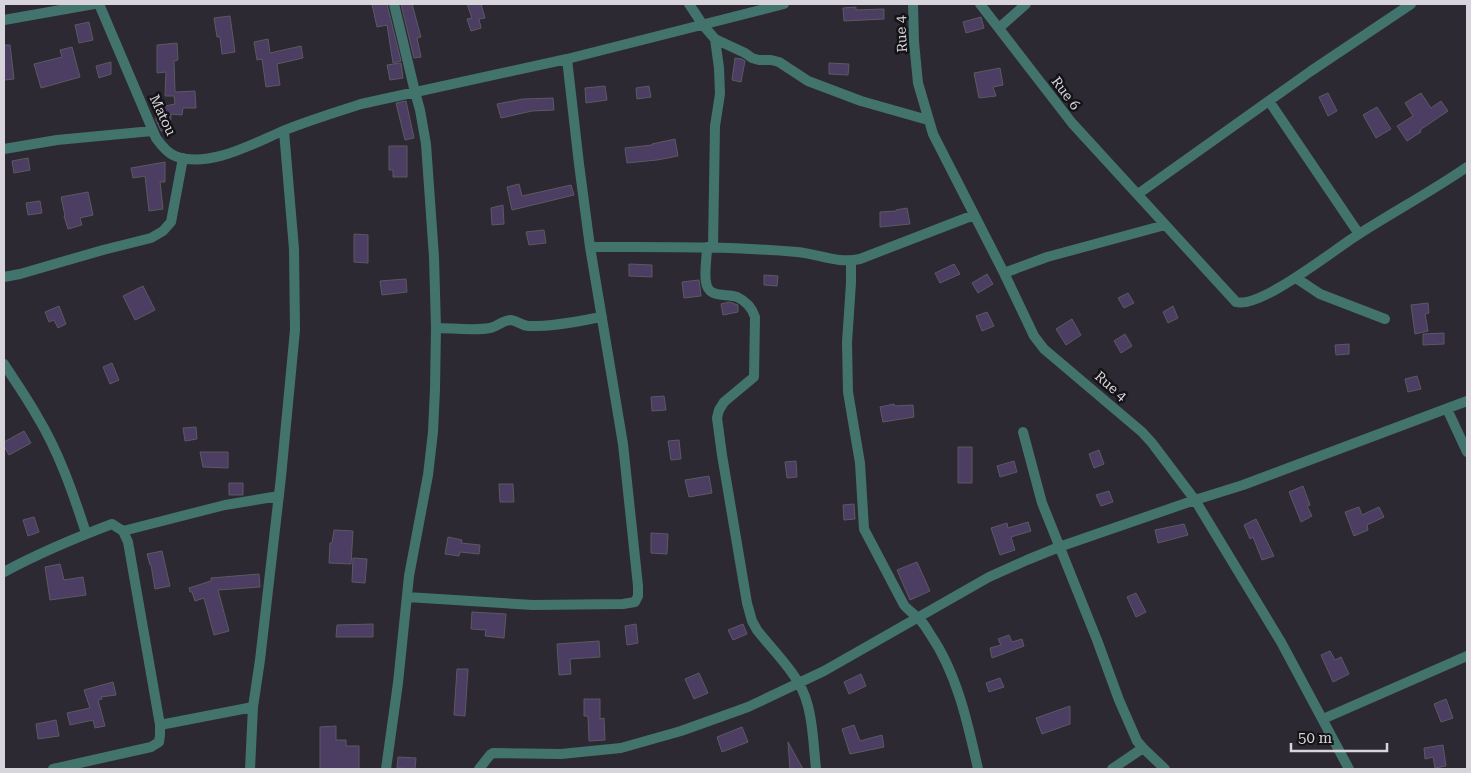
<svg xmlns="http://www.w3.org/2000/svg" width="1471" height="773" font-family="'Roboto Serif',serif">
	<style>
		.building { fill: #4c3d62; stroke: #5c5963 }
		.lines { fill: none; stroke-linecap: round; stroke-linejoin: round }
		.minor { stroke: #42746d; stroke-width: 10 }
		.labels { text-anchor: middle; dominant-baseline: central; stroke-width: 5; stroke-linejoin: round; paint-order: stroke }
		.street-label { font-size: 14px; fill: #d7d5db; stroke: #141317 }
	</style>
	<rect width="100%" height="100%" fill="#2d2932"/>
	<path class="building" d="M372 4H387L401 61 393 63 387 25 377 27Z
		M401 4H412L421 37 417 38 421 57 414 58Z
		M467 4H481L485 18 479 19 481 28 471 31 467 19 472 18Z
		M856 7V10L884 9V19L844 21 843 8Z
		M230 16 235 52 222 54 220 37H217L214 18Z
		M981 17 984 28 966 33 963 22Z
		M89 22 93 40 79 43 75 25Z
		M268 39 270 53 301 46 303 58 277 64 280 85 266 87 262 59 257 60 254 42Z
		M177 43 178 60 174 61 175 92 195 91 196 108H183L182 115 171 114 170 132 161 131 156 120V107H165V106L175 104 174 96H165L166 72 157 73V45Z
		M4 45H10L14 79 4 80Z
		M72 47 80 77 41 88 34 64 62 57 60 50Z
		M735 58 742 59 745 61 741 82 732 80Z
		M111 62V74L99 78 96 66Z
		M401 63 403 78 390 80 387 65Z
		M829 63 849 64 848 75 829 74Z
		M1000 68 1003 85 993 87 996 96 979 98 974 73Z
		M605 86 607 100 586 103 585 88Z
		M649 86 651 97 637 99 636 88Z
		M1328 93 1337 111 1328 116 1319 97Z
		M1421 93 1431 108 1441 101 1448 111 1420 130 1421 132 1407 141 1397 126 1413 116 1405 103Z
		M553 98 554 110 532 111 501 118 497 104 523 99Z
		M406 101 414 138 405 140 396 103Z
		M1377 107 1391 129 1376 138 1363 115Z
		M675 139 678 156 657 160 627 163 625 148 652 145V144Z
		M389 146H407V177H393V170H389Z
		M28 158 30 170 14 173 12 161Z
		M165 162V182H160L163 209 149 211 145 176 133 178 131 168Z
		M519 184 522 196 571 185 574 195 512 210 507 187Z
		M88 192 93 215 80 218 82 225 68 229 64 216H65L61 197Z
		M40 201 42 213 28 215 26 203Z
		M503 205 504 224 492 225 491 208Z
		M907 208 910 224 880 227V212L896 211V210Z
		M544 230 546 243 529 245 526 232Z
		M354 234 368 235V263L354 262Z
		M629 264 652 265V277L629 276Z
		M954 264 960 274 940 283 935 273Z
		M987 274 993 284 978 293 972 283Z
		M764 275 778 276 777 286 764 285Z
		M406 279 407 292 382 295 380 281Z
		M699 280 701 296 684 298 682 282Z
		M143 286 155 310 135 320 123 296Z
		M1128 293 1134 303 1124 308 1118 298Z
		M729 302 738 305V312L723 315 721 304Z
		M1428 303 1429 313 1425 314 1428 331 1415 334 1411 305Z
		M59 306 66 324 58 328 54 320 49 322 45 312Z
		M1173 306 1178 318 1168 323 1163 312Z
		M987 312 994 326 982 331 976 316Z
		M1072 319 1081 335 1066 345 1056 329Z
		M1444 333V344L1423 345V334Z
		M1125 334 1132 346 1121 353 1114 341Z
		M1349 344V354L1336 355 1335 345Z
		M112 363 119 380 110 384 103 367Z
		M1417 376 1421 389 1408 392 1405 379Z
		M664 396 666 410 652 411 651 397Z
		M894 404 895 406 913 405 914 417 883 422 880 407Z
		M196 427 197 439 185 441 183 428Z
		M24 431 31 443 9 455 4 446V442Z
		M679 440 681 459 671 460 668 441Z
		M958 447H972V483H958Z
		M1099 450 1104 464 1094 468 1089 454Z
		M200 452H228V468L203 467Z
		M796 461 797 477 787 478 785 462Z
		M1014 461 1017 472 1000 477 997 466Z
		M709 476 712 493 689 497 685 480Z
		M229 483H243V495H229Z
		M499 484H513L514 502H500Z
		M1303 486 1310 505 1307 506 1312 516 1301 522 1289 492Z
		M1109 491 1113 502 1101 506 1096 495Z
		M854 504 855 519 844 520 843 505Z
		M1359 507 1362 515 1379 507 1384 517 1367 525 1368 530 1354 536 1345 512Z
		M34 517 39 532 28 536 23 520Z
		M1256 519 1274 556 1262 560 1253 537 1250 539 1244 525Z
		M1028 522 1031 531 1011 537 1015 550 1000 555 991 528 1007 523 1008 528Z
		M1184 524 1188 535 1158 543 1155 530Z
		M334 530 353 531 351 564 329 563 330 543H332Z
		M651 533 668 534 667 554 651 553Z
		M448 537 462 540 461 543 480 545 479 554 460 552 459 556 445 554Z
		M162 551 170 586 155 589 151 565H150L147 554Z
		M353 558 367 559 365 583 352 582Z
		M917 562 930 591 910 600 897 570Z
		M60 564 64 580 83 577 86 595 50 600 45 567Z
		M259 574 260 587 218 590 229 631 214 635 204 598 195 601 192 592H190L189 588 211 581V578Z
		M1136 593 1146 612 1136 617 1127 597Z
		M472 612 506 614 504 638 485 636 486 630 471 629Z
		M373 624V637H336L337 625Z
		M636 624 638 643 627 645 625 626Z
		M743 624 747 634 733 640 728 630Z
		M1009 635 1012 642 1022 639 1024 646 992 658 990 648 1001 645 998 639Z
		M599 641 600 657 570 659 571 674 559 675 557 644Z
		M1330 651 1335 660 1341 657 1349 674 1333 682 1321 655Z
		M457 669H468L465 716 454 715Z
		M699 673 708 693 694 699 685 679Z
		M861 674 866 686 849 694 844 682Z
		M1000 678 1004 687 989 692 986 683Z
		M113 682 116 695 101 697 102 699 98 700 105 726 95 728 93 720 70 725 67 713 90 708 84 690Z
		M584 699H600V719L604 718 605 740 589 741 588 716H584Z
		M1446 699 1453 718 1441 722 1434 704Z
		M1070 706V724L1042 734 1036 718Z
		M56 720 59 736 38 739 36 724Z
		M854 725 860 741 882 735 884 747 850 754 842 729Z
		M336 726V740H346V746H359V769H320V727Z
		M742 727 748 742 722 752 717 737Z
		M788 742 803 769H790Z
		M1443 745 1446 766 1435 768 1433 757 1425 759 1424 748Z
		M398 757 416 758 415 769 397 768Z"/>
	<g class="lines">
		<path class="minor" d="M99 4 156 138C161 145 167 153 175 156 209 169 254 143 285 130 310 120 336 112 361 104L567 59 784 4
			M689 4 703 25 715 39 719 68 720 94 715 126 713 247
			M913 4 914 42 918 83 933 134 1004 273 1034 336 1044 349 1142 432 1152 443 1195 500 1281 642 1349 769
			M980 4 1072 123 1236 302C1261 309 1336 248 1359 234 1395 211 1432 191 1467 167
			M4 20 94 4
			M999 28 1026 4
			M715 39 745 53 752 58 759 60H771L779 62 808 81 861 101 928 120
			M1269 101 1359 234
			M4 149 57 140 152 131
			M1138 194 1311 71 1411 4
			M590 247C659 247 728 246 797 252 819 254 838 264 860 259L974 215
			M707 247C707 258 704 271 706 282 708 299 726 293 737 297 746 301 752 308 755 317L754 377 724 402 719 410 717 418 722 455 747 603 752 621 757 630C770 647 787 663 798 682 813 705 813 742 816 769
			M851 261V283L847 342 848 392 860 463 864 529 904 605C908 610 913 613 918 618 923 622 927 629 930 634 957 673 968 724 978 769
			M1004 273 1047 257 1165 225
			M4 277 20 274 103 250 151 238 163 231 171 222 183 158
			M1296 278 1320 294 1385 319
			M436 328C451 328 476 331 490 328 497 327 503 320 511 320 518 321 522 326 529 326 553 327 578 321 602 317
			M4 364C15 381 27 398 37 416 59 452 73 493 86 533
			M1447 409 1467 452
			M1023 432 1042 503 1097 640 1119 700 1137 741 1143 748 1165 769
			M123 531 225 505 279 496
			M4 572C39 553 75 538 112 524L123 531 128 542 160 725V735L159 742 151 747 53 769
			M407 597 533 605 623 604 635 602 638 596V586L623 444 590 247 579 164 567 59
			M1323 719 1467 656
			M160 725 253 707
			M250 769 253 707 260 660 281 477 295 330 294 249 284 131
			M386 769 398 683 409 576 428 475 433 432 435 389 436 328 434 257 426 144 420 110 415 92 394 4
			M479 769 490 755 493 753 561 754 621 748 681 731 748 707 824 671 989 577 1027 560 1059 547 1195 500 1243 485 1467 401
			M1112 769 1143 748"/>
	</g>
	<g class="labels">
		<g class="street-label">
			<text transform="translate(901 34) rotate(-93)">Rue 4</text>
			<text transform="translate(1066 93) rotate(53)">Rue 6</text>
			<text transform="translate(163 115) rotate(65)">Matou</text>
			<text transform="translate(1111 386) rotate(41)">Rue 4</text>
		</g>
	</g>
	<rect width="1471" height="773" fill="none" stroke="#d7d5db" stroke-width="10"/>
	<path d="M1291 743v8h96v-8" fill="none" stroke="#d7d5db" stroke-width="2.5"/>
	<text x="1298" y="743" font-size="15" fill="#d7d5db" stroke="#141317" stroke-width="4" paint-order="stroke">50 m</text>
</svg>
